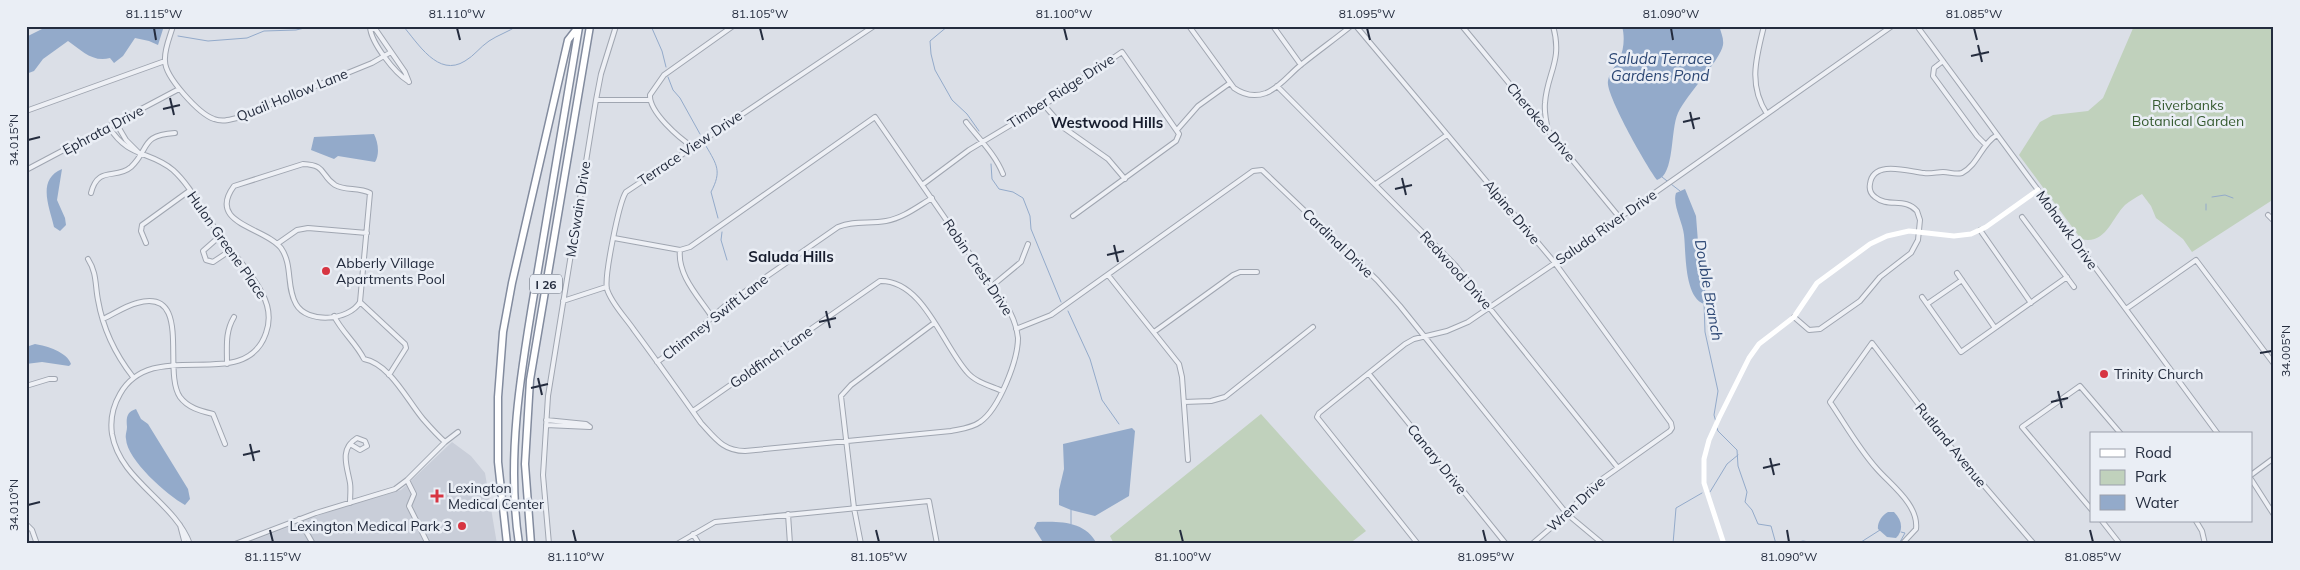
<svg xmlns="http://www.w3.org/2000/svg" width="2300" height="570" font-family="Mulish,sans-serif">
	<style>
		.built { fill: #c9ced9 }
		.green { fill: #c0d1bc }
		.water { fill: #93aaca }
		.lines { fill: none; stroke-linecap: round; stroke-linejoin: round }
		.stream { stroke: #93aaca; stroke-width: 1 }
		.street-casing { stroke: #a0a6b1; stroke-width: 6 }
		.highway-casing { stroke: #828b9e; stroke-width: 9 }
		.street { stroke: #eef0f5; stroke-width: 4 }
		.secondary { stroke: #fff; stroke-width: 5 }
		.highway { stroke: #fff; stroke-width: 6 }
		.ticks { fill: none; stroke: #242c3e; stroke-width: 2 }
		.poi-dot { fill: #d73542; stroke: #eaeef5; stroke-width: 2 }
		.labels { text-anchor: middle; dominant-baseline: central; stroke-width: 5; stroke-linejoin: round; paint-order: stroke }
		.shield { fill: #eaeef5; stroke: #5f6675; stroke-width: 1 }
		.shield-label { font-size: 12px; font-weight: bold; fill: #242c3e }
		.street-label { font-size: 14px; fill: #242c3e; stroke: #eaeef5 }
		.park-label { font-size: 14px; fill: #365b31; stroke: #eaeef5 }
		.poi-label { font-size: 14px; fill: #242c3e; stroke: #eaeef5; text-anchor: start }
		.water-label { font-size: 15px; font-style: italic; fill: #2c4774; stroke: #eaeef5 }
		.neighbourhood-label { font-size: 15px; font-weight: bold; fill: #171d2e; stroke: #eaeef5 }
		.neatline { fill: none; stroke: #242c3e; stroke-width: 2 }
		.ticks-label { font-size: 12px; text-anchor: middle; fill: #242c3e }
	</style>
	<rect width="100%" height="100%" fill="#dbdfe7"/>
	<path class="built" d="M452 442 471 456 485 473 497 544H244L325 513 401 490Z"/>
	<path class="green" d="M2134 26H2274V199L2192 252 2183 239 2156 218 2151 206 2142 194C2136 197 2130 201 2125 205 2111 219 2106 245 2081 239L2019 155 2040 122 2053 115 2088 111 2103 98Z
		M1261 414 1366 531 1349 544H1114L1110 536Z"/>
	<path class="water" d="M48 26H164L158 45 149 41 135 38 123 56 114 63 110 58C93 63 81 50 68 41L43 59 34 71 26 74V37Z
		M1622 26H1719C1721 32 1724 39 1723 45 1720 61 1687 94 1678 113 1670 130 1675 175 1657 180 1647 167 1605 94 1608 81 1609 73 1615 67 1619 60 1624 50 1625 37 1622 26Z
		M374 134C378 142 380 154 375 162L338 156 334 159 311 150 314 137Z
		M62 169 57 200 65 218 66 225 60 231 54 227C50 208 36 180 62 169Z
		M1685 189 1696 216 1699 255 1707 301 1704 304C1684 297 1686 252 1684 235 1683 223 1672 204 1676 193Z
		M35 344C47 346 67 352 71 364L69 366 42 362 26 364V347Z
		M136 409 141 419 148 424 188 489 190 499 185 505C167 495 127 460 126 439 125 435 127 431 127 427 126 417 127 412 136 409Z
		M1132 428 1135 431 1129 496 1095 516 1071 510 1059 505V490L1064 469 1063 444Z
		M1888 512H1894C1902 520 1904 530 1896 538L1887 537 1878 529C1877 523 1882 515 1888 512Z
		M1037 522C1059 521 1086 521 1097 544H1044L1034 528Z"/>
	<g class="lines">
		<path class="stream" d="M403 26C418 43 438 78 465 61 474 56 480 47 489 41 498 35 508 32 517 26
			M651 26 662 51 666 67
			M948 26 930 41 931 54 935 70 952 100 967 114 979 131
			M178 36 208 41 247 38 264 31 296 30 313 26
			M668 77 673 90 680 98 700 134
			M706 146C717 165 722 171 711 192L718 218
			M991 164 992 179 999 189 1013 192 1023 198 1030 216 1031 229 1061 302
			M1662 177 1680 191
			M2212 197 2225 195 2233 198
			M2206 204V210
			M722 232 721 240 727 260
			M1704 302 1705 332 1718 391 1714 415 1716 422
			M1068 311 1090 359 1102 400 1119 424
			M1717 428 1718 431 1737 450 1738 466 1747 492 1745 502 1752 510 1758 524 1771 526 1776 544
			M1710 492 1727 464 1738 455
			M1071 524V510
			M1900 542 1905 533 1901 532
			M1673 544 1676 508 1702 493
			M1790 544 1803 541 1821 544
			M1858 544 1880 530"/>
		<g class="street-casing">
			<path id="street" d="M173 26C170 37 164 49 165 61 165 77 199 114 214 119 222 122 229 120 237 118L372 63 391 52
				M369 26 376 30 405 72 409 82
				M1189 26 1234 88C1244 95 1255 97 1266 93 1281 87 1290 73 1302 64 1318 51 1335 39 1351 26
				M1273 26 1301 65
				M1356 26 1555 263 1671 423 1672 428 1670 431 1591 487 1567 514 1532 544
				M1462 26 1620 218
				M1764 26C1756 58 1748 85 1767 114
				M1917 26 2218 434
				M370 27C371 43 395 73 408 81
				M1943 61 1934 68 1933 76 1977 136 1986 145
				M1277 86 1455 265 1618 468
				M596 100H650
				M1044 105 1064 128 1108 159 1125 179
				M26 111 165 61
				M966 122C979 139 995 154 1003 174
				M116 123 126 140 140 154
				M109 127C129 159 149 150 173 170 193 188 205 217 222 238 235 256 252 273 262 293 269 306 271 319 266 333 245 395 153 335 120 394 113 406 110 420 112 434 120 481 174 501 190 544
				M1177 130 1198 106 1230 83
				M1548 130C1546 121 1544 112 1545 103 1547 73 1563 61 1553 26
				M693 147C679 138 649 112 650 95L664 75 733 26
				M303 164C327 165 320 175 335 185 345 191 359 187 370 193L360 302C349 321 307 324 296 304 286 287 293 265 281 248 265 227 206 224 234 186Z
				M26 170 179 89
				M1376 184 1447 135
				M922 185 969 150 1044 105 1122 52 1179 134 1176 141 1154 157 1073 216
				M91 193C98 165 116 180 131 167 150 149 140 135 175 133
				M2268 215 2274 221
				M2022 217 2074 287
				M1980 230 2031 303
				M220 236 203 251 206 260 213 262 231 250
				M614 238 680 250 690 247 875 117 1010 312C1014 320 1017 328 1018 338 1018 360 999 409 980 422 972 428 961 429 951 431L745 451C723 451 715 438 701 423 679 392 657 361 634 330 626 318 611 303 607 289 604 277 619 202 626 192L874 26
				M146 243 141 231 142 225 189 191
				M277 244 297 230 308 228 367 233
				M680 250C677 275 699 297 712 317
				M88 259C97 273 95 285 98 300 103 329 115 354 133 377
				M1957 273 1995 328
				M1108 275 1179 364 1182 377 1188 460
				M992 286 1021 262 1028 244
				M1922 297 1961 352 2067 277
				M563 301 606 287
				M360 302 405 344 406 348 389 375
				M1927 304 1962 280
				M2126 309 2196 260 2274 364
				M334 316C342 332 356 343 364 359 390 364 407 400 423 419 430 427 437 435 445 442
				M1794 317 1809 330 1820 329 1860 301 1880 277 1911 253 1918 240 1920 220 1917 211C1905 197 1888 208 1875 197 1871 194 1869 189 1870 184 1873 159 1910 172 1924 173 1931 174 1937 172 1943 172 1950 172 1955 175 1962 173 1978 165 1982 143 1997 135
				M103 319C114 314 125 306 137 303 193 287 162 371 180 397 188 408 201 411 213 414L225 444
				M1016 329 1051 315 1253 171 1262 170 1377 280 1400 306 1567 514 1603 544
				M1154 332 1233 275 1240 272H1257
				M657 362 681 345 727 304 838 227C854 220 869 224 886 221 903 218 917 207 932 198
				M227 364C227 346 225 332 234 317
				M1369 374 1506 544
				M26 386 49 379H55
				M1184 402 1211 401 1225 397 1313 327
				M693 411 880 281C923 280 942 344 967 372 975 382 991 386 1002 391
				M546 425 590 427 586 424 546 420
				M350 444 360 450 367 446 365 441 357 438C339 449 347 466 350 483 351 489 350 497 350 503
				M2251 475 2274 458
				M2251 479 2274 515
				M407 480 414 494 409 506 428 544
				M2091 509 2022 427 2080 386 2121 434
				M788 514 790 544
				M299 519 313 544
				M2102 521 2120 544
				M2196 521 2202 531 2205 544
				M26 524 32 530 37 544
				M180 525 185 544
				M693 534 699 544
				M235 544 316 513 395 489 407 480 445 442 458 432
				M549 544 543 475 548 396 596 100 601 74 616 26
				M677 544 715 522 929 501 937 544
				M861 544 854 508 841 396 851 385 934 323
				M1418 544 1317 417 1319 413 1405 344 1414 339 1447 331 1468 322 1555 263 1892 26
				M1902 544 1916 529C1919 505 1891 485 1877 469 1859 449 1845 424 1830 402L1872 343 1951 447 2034 544"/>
		</g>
		<g class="highway-casing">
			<path id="highway" d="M507 544 498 462V397L503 332 512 283 568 40 579 26
				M519 544C505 452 523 360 538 270 552 189 566 108 579 27
				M531 544 525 464 530 380 590 26"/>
		</g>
		<use href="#street" class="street"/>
		<path class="secondary" d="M1724 544 1704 483V459L1709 440 1719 418 1749 358 1759 344 1794 317 1817 283 1870 244 1887 236 1909 231 1954 236 1971 234 1986 227 2038 190"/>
		<use href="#highway" class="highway"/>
	</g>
	<path class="ticks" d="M154 28 156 40M457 28 460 40M760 28 763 40M1064 28 1067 40M1367 28 1370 40M1671 28 1673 40M1974 28 1977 40M1978 45 1982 62M1971 56 1989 52M170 98 174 115M163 109 180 105M1690 112 1694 129M1683 122 1700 118M28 140 40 137M1402 178 1406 195M1395 189 1412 185M1114 245 1118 262M1107 255 1124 251M826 311 830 328M819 322 836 318M2260 353 2272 351M538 378 542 395M531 388 548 384M2058 391 2062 408M2051 402 2068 398M250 444 254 461M243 455 260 451M1770 458 1774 475M1763 468 1780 464M28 505 40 502M270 530 273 542M573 530 576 542M876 530 879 542M1180 530 1183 542M1483 530 1486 542M1787 530 1789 542M2090 530 2093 542"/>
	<g class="poi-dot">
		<circle cx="326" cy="271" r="5"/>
		<circle cx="2104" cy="374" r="5"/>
		<path d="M434.5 488.5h5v5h5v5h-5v5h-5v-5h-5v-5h5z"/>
		<circle cx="462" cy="526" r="5"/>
	</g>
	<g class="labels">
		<rect class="shield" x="530" y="274.5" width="32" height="19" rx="4"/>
		<g class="shield-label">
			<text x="546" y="284">I 26</text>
		</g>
		<g class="street-label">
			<text transform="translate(1061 91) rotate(-33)">Timber Ridge Drive</text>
			<text transform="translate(292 95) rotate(-22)">Quail Hollow Lane</text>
			<text transform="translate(1541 122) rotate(50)">Cherokee Drive</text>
			<text transform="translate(103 130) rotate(-28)">Ephrata Drive</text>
			<text transform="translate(690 148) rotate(-34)">Terrace View Drive</text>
			<text transform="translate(578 209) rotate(-81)">McSwain Drive</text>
			<text transform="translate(1512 212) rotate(50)">Alpine Drive</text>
			<text transform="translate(1606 227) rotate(-35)">Saluda River Drive</text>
			<text transform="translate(2067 230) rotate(54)">Mohawk Drive</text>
			<text transform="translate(1338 243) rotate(44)">Cardinal Drive</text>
			<text transform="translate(227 245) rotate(55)">Hulon Greene Place</text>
			<text transform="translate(978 267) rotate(56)">Robin Crest Drive</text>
			<text transform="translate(1456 270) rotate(48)">Redwood Drive</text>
			<text transform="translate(715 317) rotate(-38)">Chimney Swift Lane</text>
			<text transform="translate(771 357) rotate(-35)">Goldfinch Lane</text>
			<text transform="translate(1951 445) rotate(51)">Rutland Avenue</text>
			<text transform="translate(1437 459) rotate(51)">Canary Drive</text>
			<text transform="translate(1576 504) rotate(-43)">Wren Drive</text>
		</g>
		<g class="park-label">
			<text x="2188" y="105">Riverbanks<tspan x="2188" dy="16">Botanical Garden</tspan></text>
		</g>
		<g class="poi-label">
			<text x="336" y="263">Abberly Village<tspan x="336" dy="16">Apartments Pool</tspan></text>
			<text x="2114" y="374">Trinity Church</text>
			<text x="448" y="488">Lexington<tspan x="448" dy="16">Medical Center</tspan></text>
			<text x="452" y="526" text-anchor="end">Lexington Medical Park 3</text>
		</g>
		<g class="water-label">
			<text x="1660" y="58">Saluda Terrace<tspan x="1660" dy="17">Gardens Pond</tspan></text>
			<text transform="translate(1709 290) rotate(80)">Double Branch</text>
		</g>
		<g class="neighbourhood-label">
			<text x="1107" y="122">Westwood Hills</text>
			<text x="791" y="256">Saluda Hills</text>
		</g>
	</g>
	<rect width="2300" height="570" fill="none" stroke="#eaeef5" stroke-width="55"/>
	<rect x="2090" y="432" width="162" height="90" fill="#eaeef5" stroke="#9ba0ac"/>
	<rect x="2100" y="449" width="25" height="8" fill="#ffffff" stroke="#9ba0ac"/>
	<text x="2135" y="458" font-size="15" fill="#242c3e">Road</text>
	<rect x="2100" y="470" width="25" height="15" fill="#c0d1bc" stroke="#9ba0ac"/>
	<text x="2135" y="482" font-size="15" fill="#242c3e">Park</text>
	<rect x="2100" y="495" width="25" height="15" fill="#93aaca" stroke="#9ba0ac"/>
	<text x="2135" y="508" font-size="15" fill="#242c3e">Water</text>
	<rect x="28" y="28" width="2244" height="514" class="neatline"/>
	<g class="ticks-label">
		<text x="154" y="18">81.115°W</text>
		<text x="457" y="18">81.110°W</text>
		<text x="760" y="18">81.105°W</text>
		<text x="1064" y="18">81.100°W</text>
		<text x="1367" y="18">81.095°W</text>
		<text x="1671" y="18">81.090°W</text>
		<text x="1974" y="18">81.085°W</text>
		<text transform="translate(14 140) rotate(-90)" y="4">34.015°N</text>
		<text transform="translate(2286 351) rotate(-90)" y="4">34.005°N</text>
		<text transform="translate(14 505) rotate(-90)" y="4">34.010°N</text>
		<text x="273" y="561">81.115°W</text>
		<text x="576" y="561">81.110°W</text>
		<text x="879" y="561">81.105°W</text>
		<text x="1183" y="561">81.100°W</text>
		<text x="1486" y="561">81.095°W</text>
		<text x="1789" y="561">81.090°W</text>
		<text x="2093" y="561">81.085°W</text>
	</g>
</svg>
